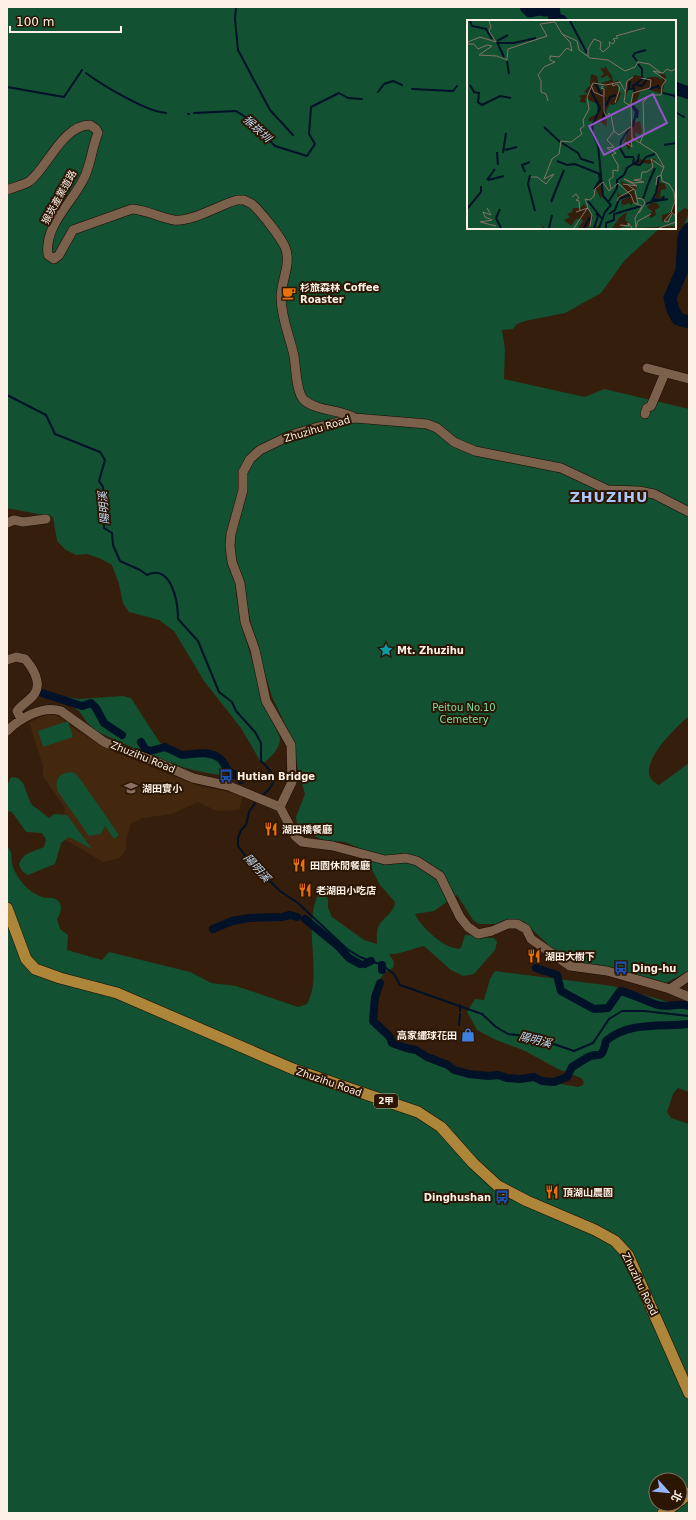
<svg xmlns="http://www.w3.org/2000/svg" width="696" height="1520" font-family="'DejaVu Sans','Noto Sans TC',sans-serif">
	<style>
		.built { fill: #43270e }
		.green { fill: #125131; fill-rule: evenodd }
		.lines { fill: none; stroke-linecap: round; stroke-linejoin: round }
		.stream { stroke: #001128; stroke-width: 2 }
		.canal { stroke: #001128; stroke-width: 8 }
		.river { stroke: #001128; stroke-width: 13 }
		.minor-casing { stroke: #1c0800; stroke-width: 10 }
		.major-casing { stroke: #1c0800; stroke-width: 12 }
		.minor { stroke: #7b604c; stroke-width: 9 }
		.major { stroke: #ad8639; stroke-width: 11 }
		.labels { text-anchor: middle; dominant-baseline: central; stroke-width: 4; stroke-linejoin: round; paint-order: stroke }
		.shield { fill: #2b1603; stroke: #beafa3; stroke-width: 1 }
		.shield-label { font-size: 9px; font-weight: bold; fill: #fdf1e7 }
		.street-label { font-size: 10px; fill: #fdf1e7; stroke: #2b1603 }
		.poi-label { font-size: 10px; font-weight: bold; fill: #fdf1e7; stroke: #2b1603; text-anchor: start }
		.park-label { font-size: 10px; fill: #7ddda3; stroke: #2b1603 }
		.water-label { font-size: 11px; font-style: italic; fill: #c3ddfb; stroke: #2b1603 }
		.district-label { font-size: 14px; font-weight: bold; letter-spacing: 1px; fill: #abc6fb; stroke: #2b1603 }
		.inset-river { fill: none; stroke: #001128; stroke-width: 2 }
		.inset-road { fill: none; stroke: #857364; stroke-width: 1 }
		.view { fill: #9553c7; fill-opacity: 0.15; stroke: #9553c7; stroke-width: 2 }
		.inset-edge { fill: none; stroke: #fdf1e7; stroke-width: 2 }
	</style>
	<rect width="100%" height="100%" fill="#351f0c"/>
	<path class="built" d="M49 714 56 715 78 731 105 747 168 774 199 786 243 795 239 810 217 811 198 802 172 814 143 818 131 824 126 841V849L120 858 103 862 66 840 62 834 60 827 65 808 43 776V766L30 725V722Z"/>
	<path class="green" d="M7 7H689V210L685 208 675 215V21H468V228H660L625 260 601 293 565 313 525 321 517 324 513 329 502 330 505 349 504 379 585 397 604 389 689 409V716C677 726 628 772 659 785L689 763V971L666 983 606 967 572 963 556 952 523 921 504 920 496 924H479L473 920 457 895 434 911 415 914C419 925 448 953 461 948L465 935C473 935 484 938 494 938L497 942 495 950 474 974 463 976 451 970 424 946C412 948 401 955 389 954L394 962 393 968 384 973 378 982 372 1012 374 1023 384 1034 395 1044 469 1073 488 1075 502 1080H538L578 1087 583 1085 584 1082 581 1078 558 1069 523 1050 496 1040 477 1030 467 1012 475 999 484 1000 490 979 495 971 613 986 689 1008V1092L678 1088 673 1094 667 1112 671 1118 689 1124V1513H7V846C13 853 11 855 12 863 13 871 21 882 26 887 30 891 37 895 42 897 48 899 55 896 59 902 63 908 60 914 57 919L60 929 68 935 67 950 102 960 109 952 190 972 211 983 236 986 298 1007 307 1004C324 973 301 928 319 893L324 894 328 899V908L332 917 364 940 377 944C377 940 376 933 378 928 382 917 394 914 395 902L380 885 371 868 366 851 345 842 323 840 308 833 297 824 296 817 305 794 297 767 294 743 272 697 255 640 244 592 245 581 241 580 236 595 242 624 263 700 280 738C280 750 270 758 262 764L241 728 204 681 174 631 159 620 129 612 123 603 119 584 112 565 99 558 87 554 76 555 66 550 57 541 53 517 7 508ZM656 1480H680V1504H656Z
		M689 212V238L680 240 677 235 684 225Z
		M54 695 79 699 123 696 131 698 160 743 178 751 213 754 224 759 222 775C178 771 136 749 96 731L89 725 79 711Z
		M68 721 73 737 43 747 38 731Z
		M70 772 75 773 81 780 119 835 114 839 105 826 101 834 89 836 58 792C54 780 58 774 70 772Z
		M11 777 18 778 23 783 31 804 49 818 54 814 67 815 92 849 69 837 61 843 55 864 28 875 22 871 19 865C23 852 33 852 44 847L46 839 42 833 26 832 12 812 7 811V786Z"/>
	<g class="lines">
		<path class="stream" d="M236 7 235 19 238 50 270 110 293 135
			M86 73C102 85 147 112 166 113
			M7 87 64 97 82 70
			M412 89 453 91 457 86
			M378 92 384 84 393 81 402 85
			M675 112 684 117
			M194 113 236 111 247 118 275 146 307 156 315 144 309 134 311 107 339 93 348 98 362 99
			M188 114H189
			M7 395 46 415 55 434 100 452 105 460 99 481 103 487 104 528 112 533 113 545 120 561 140 570 147 575C171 563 178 601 178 619L198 641 219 692 232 702 236 711 255 732 261 743V761C276 775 279 782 262 796
			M257 800 249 812 246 825 241 830 238 838V846L247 858 280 891 298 903 347 949 360 957 382 965 394 974 400 985 482 1014 496 1027 508 1034 533 1037 574 1051 593 1043 609 1019 622 1011H644L689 1016
			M460 1011V1005
			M459 1025 460 1014"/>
		<path class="canal" d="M39 692 82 706 91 703 96 708 104 723 122 735
			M141 742 145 749 150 751 165 747 182 755C193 754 210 750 219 758 223 760 225 767 228 770 232 774 238 775 241 780
			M305 919 339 947 349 958 360 964
			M213 929 232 921 249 918 282 917 290 915 297 917
			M365 964 371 961
			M536 968 557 975 561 991 594 1009 608 1008 620 991C633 994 645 1001 658 1005 668 1008 679 1002 689 1006
			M382 970V965
			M380 983 375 997 373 1021 390 1037 392 1043 406 1048 416 1050 427 1057 448 1065 454 1070 469 1074 489 1076 498 1075 507 1078 520 1079 534 1077 542 1081 554 1082 567 1077 572 1067C577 1064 580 1062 585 1059 599 1049 601 1064 606 1041 629 1021 662 1027 689 1024"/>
		<path class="river" d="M526 7 530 11 539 9 546 10 551 7
			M553 7 555 20 561 21
			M675 88 689 93
			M689 229 684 236 682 270 670 298 673 310 678 319 689 322"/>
		<g class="minor-casing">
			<path id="minor" d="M7 190C14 187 24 185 30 181 48 166 63 125 90 125L96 129 98 133C92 147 90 169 83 180 71 204 44 226 48 255L54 259 59 255 73 230 132 209C147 210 160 218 174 220 192 222 219 205 237 200H244L252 204C261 212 280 236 285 247 292 263 281 281 281 297 281 318 290 337 294 356 296 367 296 393 304 400 318 412 340 409 355 418
				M647 368 689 379
				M645 414 647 408 651 406 665 373
				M7 523 14 520 23 522 46 519
				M7 660 16 657 25 659C32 667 42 682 35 693 31 700 22 704 17 711L21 719
				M7 731C20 718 43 705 61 711L104 742 116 747 154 761 193 778 229 786 280 807 295 836 302 842 333 846 385 860 406 858 417 861 440 876 460 917 468 927 478 934 492 931 508 924H517L526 929 531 939 570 966 607 971 670 989 689 997
				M280 807 292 782 291 745 266 701 255 650 245 622 240 583 232 562 230 546 231 534 243 490V472L250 459 260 450 291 435 318 427 355 418 427 424 437 428 454 442 475 451 561 468 608 490 639 491 654 494 689 512
				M670 989 689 976"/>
		</g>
		<g class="major-casing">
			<path id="major" d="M7 908 26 959 35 969 60 978 117 993 293 1069 418 1112 441 1127 473 1163 498 1186 527 1201 595 1230 615 1241 628 1255 689 1393
				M680 1501 689 1493
				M663 1513 676 1504"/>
		</g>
		<use href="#minor" class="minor"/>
		<use href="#major" class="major"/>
	</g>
	<defs>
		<g id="cafe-bare" transform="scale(1.08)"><path d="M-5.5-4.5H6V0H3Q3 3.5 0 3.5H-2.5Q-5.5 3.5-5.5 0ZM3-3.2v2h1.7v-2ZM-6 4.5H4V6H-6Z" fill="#e8710a" stroke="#2b1603" stroke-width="2.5" paint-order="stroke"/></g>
		<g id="sight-bare" transform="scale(1.08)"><path d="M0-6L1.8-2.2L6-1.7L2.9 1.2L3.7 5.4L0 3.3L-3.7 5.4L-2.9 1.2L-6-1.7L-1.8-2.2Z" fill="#0f9aa8" stroke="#2b1603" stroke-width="2.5" paint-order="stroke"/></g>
		<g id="bus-bare" transform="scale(1.08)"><path d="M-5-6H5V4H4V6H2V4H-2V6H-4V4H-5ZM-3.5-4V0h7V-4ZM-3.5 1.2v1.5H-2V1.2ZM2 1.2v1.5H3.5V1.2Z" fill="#1a4fb4" stroke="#2b1603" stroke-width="2.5" paint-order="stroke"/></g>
		<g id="school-bare" transform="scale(1.08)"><path d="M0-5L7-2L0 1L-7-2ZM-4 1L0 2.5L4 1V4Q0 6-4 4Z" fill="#8d6e63" stroke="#2b1603" stroke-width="2.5" paint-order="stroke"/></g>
		<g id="restaurant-bare" transform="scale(1.08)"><path d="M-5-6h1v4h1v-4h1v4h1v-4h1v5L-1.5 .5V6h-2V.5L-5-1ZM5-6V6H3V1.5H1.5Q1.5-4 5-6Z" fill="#e8710a" stroke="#2b1603" stroke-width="2.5" paint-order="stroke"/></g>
		<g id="shop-bare" transform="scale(1.08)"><path d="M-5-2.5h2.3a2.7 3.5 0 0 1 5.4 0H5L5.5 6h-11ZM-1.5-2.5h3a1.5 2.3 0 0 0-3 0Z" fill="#3f7fe0" stroke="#2b1603" stroke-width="2.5" paint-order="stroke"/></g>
	</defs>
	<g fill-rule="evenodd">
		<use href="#cafe-bare" x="289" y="293"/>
		<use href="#sight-bare" x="386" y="650"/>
		<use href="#bus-bare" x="226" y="776"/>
		<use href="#school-bare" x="131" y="788"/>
		<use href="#restaurant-bare" x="271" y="829"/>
		<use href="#restaurant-bare" x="299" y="865"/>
		<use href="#restaurant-bare" x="305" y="890"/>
		<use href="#restaurant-bare" x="534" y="956"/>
		<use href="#bus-bare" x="621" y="968"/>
		<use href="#shop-bare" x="468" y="1035"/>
		<use href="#restaurant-bare" x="552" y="1192"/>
		<use href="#bus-bare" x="502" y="1197"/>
	</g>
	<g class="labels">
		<rect class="shield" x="374" y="1094" width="24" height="14" rx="3"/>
		<g class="shield-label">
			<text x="386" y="1101">2甲</text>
		</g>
		<g class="street-label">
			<text transform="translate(59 197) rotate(-61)">猴崁產業道路</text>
			<text transform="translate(317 429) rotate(-17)">Zhuzihu Road</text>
			<text transform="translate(143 757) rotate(22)">Zhuzihu Road</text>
			<text transform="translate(329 1082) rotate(19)">Zhuzihu Road</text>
			<text transform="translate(640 1284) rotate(64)">Zhuzihu Road</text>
		</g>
		<g class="poi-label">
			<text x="300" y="287">杉旅森林 Coffee<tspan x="300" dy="12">Roaster</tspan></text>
			<text x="397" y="650">Mt. Zhuzihu</text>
			<text x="237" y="776">Hutian Bridge</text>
			<text x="142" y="788">湖田實小</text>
			<text x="282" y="829">湖田橋餐廳</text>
			<text x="310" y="865">田園休閒餐廳</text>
			<text x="316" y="890">老湖田小吃店</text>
			<text x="545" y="956">湖田大樹下</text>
			<text x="632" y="968">Ding-hu</text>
			<text x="457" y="1035" text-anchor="end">高家繡球花田</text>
			<text x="563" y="1192">頂湖山農園</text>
			<text x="491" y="1197" text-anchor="end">Dinghushan</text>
		</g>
		<g class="park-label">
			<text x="464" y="707">Peitou No.10<tspan x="464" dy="12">Cemetery</tspan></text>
		</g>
		<g class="water-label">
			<text transform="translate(257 129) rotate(42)">猴崁圳</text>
			<text transform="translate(104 508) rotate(-94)">陽明溪</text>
			<text transform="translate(257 868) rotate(48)">陽明溪</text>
			<text transform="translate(535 1040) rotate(14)">陽明溪</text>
		</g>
		<g class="district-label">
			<text x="609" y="497">ZHUZIHU</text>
		</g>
	</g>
	<g transform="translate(467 20)">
		<rect width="209" height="209" fill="#351f0c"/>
		<path d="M0 1H209V49L204 52 209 49V75L206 76 209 80V176L203 193 195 195V201L199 202 204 195H209V206L170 208 167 202 169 208H154L162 203 158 200 160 192 153 197 145 208H134V206L133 208 131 206 121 208 126 197 117 184 113 188H106L105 192 100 194 103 197 97 200 104 206 109 199H114L116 201 111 208H78L73 204 76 208H0ZM138 46 145 56 146 62 151 60V70L154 73 150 83 146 85 143 84 139 91 140 107 132 101 128 102 130 98 122 102V98L130 94V84L118 78 119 83 113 82 114 77 111 76 122 74 117 72 125 63 123 64 124 54 130 56 133 70 139 68 134 63 144 60 140 55 136 58 133 57 137 54 133 47 137 49ZM193 54H198L199 58 195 74 180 69 173 72 169 83H165L166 70 162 69 157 79 160 61 168 55 177 57V60L183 57H191L195 61ZM166 99H168L167 103 173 101 175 112 173 115 169 112 168 115 170 119 166 121 162 130 157 122ZM170 139 180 140 189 139 183 144 177 143 171 146 166 144ZM133 161 135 162 133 166 136 167 134 179 128 167ZM153 161 170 167 167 172 170 182 165 183V186L162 183 153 187 157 184H154L155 180 164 176 151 178 150 172 153 175 161 174ZM192 162 198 164 199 169 194 170 193 176 200 179 188 178ZM184 183H190L193 187 188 190 189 195 184 198 182 196 185 191 180 187Z" fill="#125131" fill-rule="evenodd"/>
		<path class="inset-river" d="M3 1 5 6 19 9 25 19M103 1 120 33M30 21 41 15M30 22 37 37M30 23H47L69 18M40 41 42 54M170 41 166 36 168 33 179 30M163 61 162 69H166M128 63 134 74M3 65 7 72 12 73 11 82 15 85 33 76 44 78M169 65 175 66 181 58M123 69 133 88 127 102M183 69 191 66 193 69M168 72 166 66 175 59V49L171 44M196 73 209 76M164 84 171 91 170 98M139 86 143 77 149 75M165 86 169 92 166 107M77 107 93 122M162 109 154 121 153 128 158 137H167M95 123 111 133 114 139 127 143M197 125 209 123M38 130 50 127M30 132 31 145M36 133 39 113M90 141 100 145 108 144 133 154M166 144 173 145 179 137 188 134M167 144 171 141 172 134M58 152 55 145 63 142M63 155 61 164 68 191M157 155 160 148 166 144 167 138M20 160 28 149M21 160 37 156M181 164 188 148M127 169 133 160 132 154M176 179 181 164M121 181 136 200M142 181 150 168V160L157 155M84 182 97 150M183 182 201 179M185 182 188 179 195 180 197 176M179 184 184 182 189 173 192 157M0 189 14 172V166M33 189 29 198 34 208M142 194 148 190 152 179 163 175M82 208 85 195M117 208 123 197M127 208 131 196 129 193M132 208 138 192 144 185 136 176 131 125 125 112 126 103 136 100 138 77M139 208V203L147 200V194L174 186"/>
		<path class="inset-road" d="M1 22 13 17 29 22 22 11 24 7 22 1M0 24H7L11 29 20 25 25 26 12 35 30 36 40 40 41 29 80 16 73 4 88 2 95 14 110 21 112 30 123 38 141 40 158 51 168 47 171 42 182 44 193 52M121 36V29L127 19 134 22 133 29 136 32 143 26 142 22 146 24 148 21 146 19 151 18 149 16 178 8M209 49 204 51 200 49 196 53 186 51 199 60 195 66 194 75H183L176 82 177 113 173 123 189 133 197 147 194 154 195 161 202 164 207 172 208 181 204 192 209 196M145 63 146 66 150 64 153 68 148 83M124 65 127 72 136 76M136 66 134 68 137 69V92L140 97 142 93 144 95 147 111 152 115 165 106M81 81 79 74 74 72V61L71 55 77 47 88 42 83 40V36L92 37 100 28 105 31 103 22 95 14M164 86 157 82 160 61 166 57M158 122 165 127 164 120 166 119M173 123 165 118 164 83 166 73 183 68 184 60 174 58M64 157H70L79 164 87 154 77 159 85 139 92 134 94 121 104 122 115 114 113 109 117 106 116 100 122 89 120 77 126 63 139 65 153 62 159 73M156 164 170 166 157 159 167 163 177 162 167 160 174 159 175 152H180L186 147 184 139 197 148M161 165 168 170 171 184M189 165 190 157 194 155M144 169 142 160 146 157V150L151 151V145L145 135 149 133 140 128 147 127 140 120 147 111M105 177 109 174 112 178 109 180 112 181 113 191M169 178 176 179 178 183 172 193M150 181 152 177 167 169M20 188 24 195 16 192 18 197 25 200 13 202 29 206M109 192 121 188 125 195 123 206M204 193 197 201 201 202 205 194M153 205 162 206 161 203 165 208M169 207 171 201 184 194M107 208 121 187 118 179 123 180 127 176 128 169 136 162 142 171 151 163 164 175 167 183 175 186 168 198 169 208M192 208 209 202"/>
		<path class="view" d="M186 74 200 103 137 135 122 106Z"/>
		<rect width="209" height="209" class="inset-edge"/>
	</g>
	<rect width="696" height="1520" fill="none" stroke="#fdf1e7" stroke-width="16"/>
	<g transform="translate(668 1492) rotate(117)"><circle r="19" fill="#2b1603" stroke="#7f6e5e"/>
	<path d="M0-3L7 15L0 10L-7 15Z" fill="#94b7fd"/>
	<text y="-6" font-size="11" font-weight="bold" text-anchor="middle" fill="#fdf1e7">北</text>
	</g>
	<path d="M10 26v6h111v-6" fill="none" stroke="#fdf1e7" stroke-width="2"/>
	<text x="16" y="26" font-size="12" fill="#fdf1e7" stroke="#2b1603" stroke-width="3" paint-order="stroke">100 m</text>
</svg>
